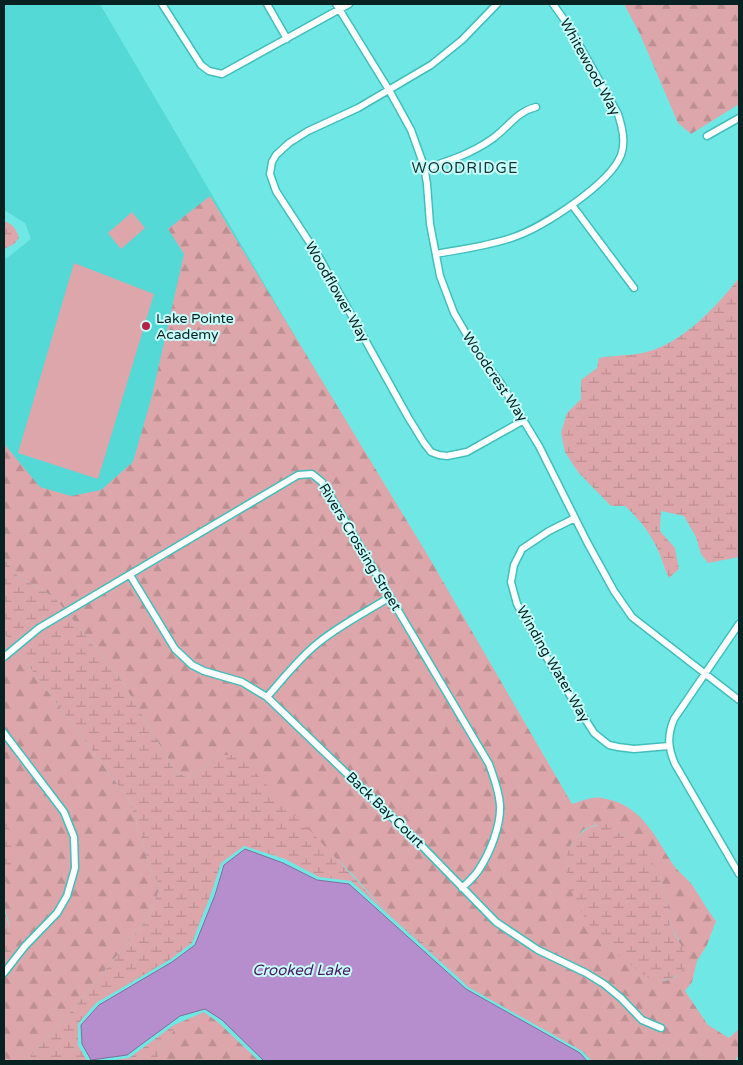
<svg xmlns="http://www.w3.org/2000/svg" width="743" height="1065" font-family="'Varela Round',sans-serif">
	<style>
		.built { fill: #54d9d7 }
		.forest { fill: url(#forest-firs); fill-rule: evenodd }
		.wetland { fill: url(#wetland-marsh) }
		.park { fill: #dda6aa }
		.water { fill: #b68dcd; stroke: #826d99 }
		.lines { fill: none; stroke-linecap: round; stroke-linejoin: round }
		.minor-casing { stroke: #41bfbd; stroke-width: 9 }
		.minor { stroke: #fff; stroke-width: 6 }
		.poi-dot { fill: #b52347; stroke: #c8fefc; stroke-width: 2 }
		.labels { text-anchor: middle; dominant-baseline: central; stroke-width: 4; stroke-linejoin: round; paint-order: stroke }
		.street-label { font-size: 14px; fill: #072221; stroke: #c8fefc }
		.poi-label { font-size: 14px; fill: #072221; stroke: #c8fefc; text-anchor: start }
		.neighbourhood-label { font-size: 15px; letter-spacing: 1px; fill: #0c3433; stroke: #c8fefc }
		.water-label { font-size: 15px; font-style: italic; fill: #4c1763; stroke: #c8fefc }
	</style>
	<defs>
		<pattern id="forest-firs" width="22" height="20" patternUnits="userSpaceOnUse" patternTransform="scale(1.25)"><rect width="22" height="20" fill="#dda6aa"/><path d="M5 1l3.5 6h-7zM16 11l3.5 6h-7z" fill="#bc8f92"/></pattern>
		<pattern id="wetland-marsh" width="20" height="14" patternUnits="userSpaceOnUse" patternTransform="scale(1.25)"><rect width="20" height="14" fill="#dda6aa"/><path d="M1 5h8M5 5V1M11 12h8M15 12V8" fill="none" stroke="#bc8f92"/></pattern>
	</defs>
	<rect width="100%" height="100%" fill="#6fe8e5"/>
	<path class="built" d="M4 4H100L329 394 4 548V257L7 258 31 239 25 223 4 210Z"/>
	<path class="forest" d="M624 4H739V104L691 134 678 123 640 34Z
		M210 196 427 554 572 804C582 801 592 796 602 798 640 804 654 834 672 863 678 872 687 878 693 886 701 898 707 910 716 921L707 945 697 961 692 982 685 991 708 1025 729 1038 739 1029V1054L735 1061H592L582 1051 468 987 427 945 391 917 355 877 340 862 213 758 206 767 188 778 176 772 120 678 55 598 18 576 4 559V444L40 487 71 496 101 490 133 462 152 396 184 254 168 229ZM595 825H608L618 833 627 835 634 842 660 876 662 889 667 900 670 925 679 940 677 976 665 981 652 979 607 946 566 864 571 844 583 830Z
		M4 633 127 797 137 820 136 823 143 842 149 867 158 882 159 890 151 911 144 923 64 1020 26 1061H4V965L9 963C9 950 10 938 9 926 8 914 0 903 5 890Z
		M204 1012 219 1023 259 1061H157L159 1053 174 1030V1025Z"/>
	<path class="wetland" d="M4 221C12 224 17 229 19 238L14 244 4 249Z
		M739 278V557L708 563 701 554 696 537 684 516 661 511 660 531 675 548 679 569 669 578C664 568 662 558 657 548 649 531 639 519 625 506H611L578 472 565 452 561 433 567 413 581 399V380L597 368 599 358C613 355 628 356 642 353 680 346 715 308 739 278Z
		M4 559 18 576 55 598 120 678 176 772 188 778 206 767 213 758 224 755H239L391 917 427 945 464 983 351 881 319 877 285 859 244 846 221 863 211 894 192 943 171 959 96 1003 78 1024V1045L87 1061H26L64 1020 144 923 151 911 159 890 158 882 149 867 143 842 136 823 137 820 127 797 4 633Z
		M4 806 14 851 4 893Z
		M608 824 618 833 627 835 644 849 660 876 662 889 667 900 670 925 689 960C683 974 668 984 652 980 645 977 637 969 630 964 623 958 613 952 606 945 584 922 550 870 575 839 585 828 593 825 608 824Z
		M4 909C10 928 13 942 9 963L4 965Z
		M174 1025V1030L159 1053 157 1061H108L129 1058Z"/>
	<path class="park" d="M132 212 145 228 121 249 108 233Z
		M74 263 154 294 98 479 18 453Z"/>
	<path class="water" d="M245 849 283 863 317 880 349 884 466 989 580 1053 587 1061H264L222 1020 205 1009 180 1016 127 1055 91 1060 82 1044 81 1025 99 1005 172 962 195 945 215 895 224 865Z"/>
	<g class="lines">
		<g class="minor-casing">
			<path id="minor" d="M162 4 201 65 209 71 222 74 349 4
				M267 4 287 39
				M336 4 389 90 411 130 424 166 427 184 430 224 440 276 454 313 475 349 500 382 539 446 587 542 614 591 632 617 739 700
				M497 4 462 40 431 65 358 108 308 131 289 143 276 155 272 162 270 174 276 191 319 257 408 417 424 443 431 452 439 455 447 456 467 452 524 420
				M707 136 739 118
				M424 169C448 161 471 154 492 139 509 127 516 112 536 107
				M572 205 634 288
				M436 254C462 249 489 246 514 237 543 227 610 184 621 155 626 142 622 127 618 114L568 25 553 4
				M575 518 549 531 522 549 514 565 511 582 517 604 552 667 594 733 609 745 618 747 634 749 669 746
				M130 575 175 649 192 665 204 671 242 682 267 697 416 840 496 922 538 950 586 973 604 984 621 998 642 1020 661 1028
				M739 624 674 719C667 736 668 748 675 764L739 874
				M4 657 39 628 298 475 312 474 322 482 489 764C494 778 499 790 500 805 501 826 490 853 478 871 474 877 468 882 462 888
				M267 697C283 679 299 658 318 643 340 625 366 612 390 597
				M4 733 64 812 74 837 75 868 67 896 57 913 25 946 4 973"/>
		</g>
		<use href="#minor" class="minor"/>
	</g>
	<circle class="poi-dot" cx="146" cy="326" r="5"/>
	<g class="labels">
		<g class="street-label">
			<text transform="translate(590 67) rotate(61)">Whitewood Way</text>
			<text transform="translate(337 292) rotate(60)">Woodflower Way</text>
			<text transform="translate(495 377) rotate(56)">Woodcrest Way</text>
			<text transform="translate(360 547) rotate(59)">Rivers Crossing Street</text>
			<text transform="translate(553 664) rotate(60)">Winding Water Way</text>
			<text transform="translate(385 810) rotate(44)">Back Bay Court</text>
		</g>
		<g class="poi-label">
			<text x="156" y="318">Lake Pointe<tspan x="156" dy="16">Academy</tspan></text>
		</g>
		<g class="neighbourhood-label">
			<text x="465" y="168">WOODRIDGE</text>
		</g>
		<g class="water-label">
			<text x="301" y="970">Crooked Lake</text>
		</g>
	</g>
	<rect width="743" height="1065" fill="none" stroke="#072221" stroke-width="10"/>
</svg>
